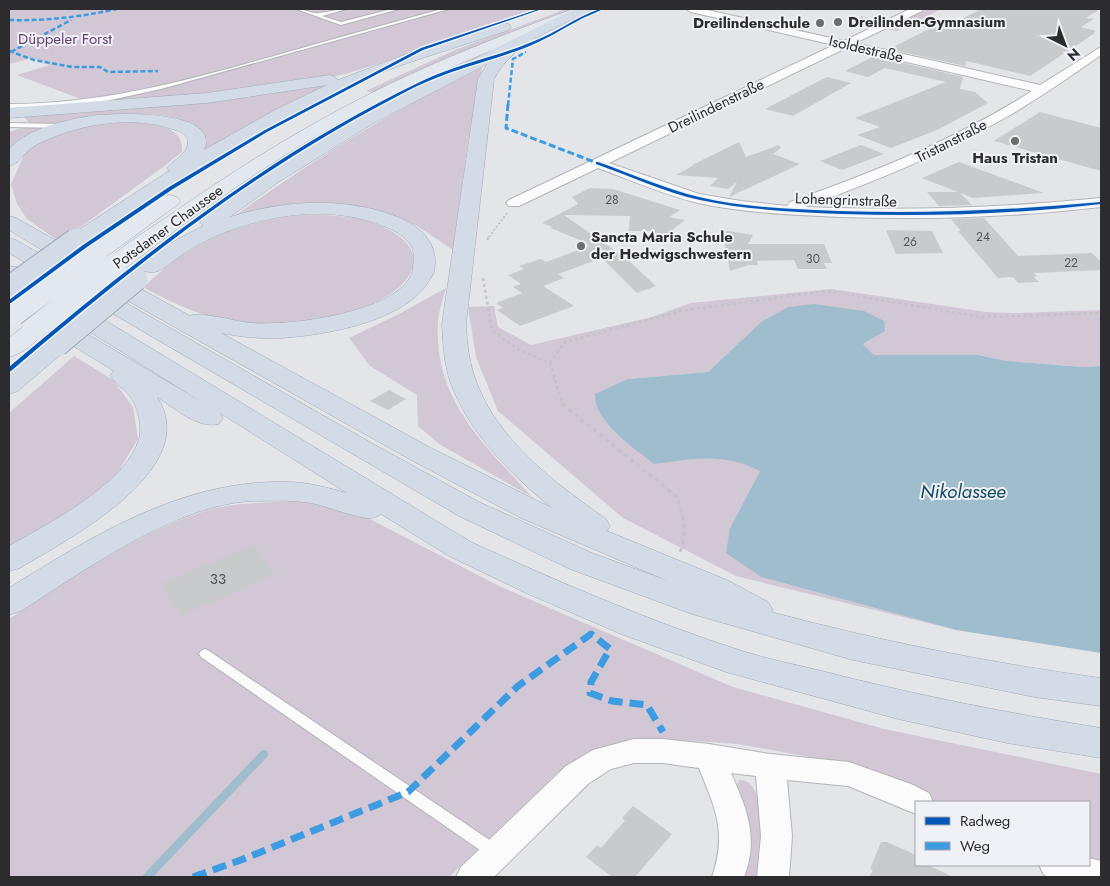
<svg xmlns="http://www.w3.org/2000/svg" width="1110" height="886" font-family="Jost,sans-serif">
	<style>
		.green { fill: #d1c7d5 }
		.water { fill: #9fbdcc }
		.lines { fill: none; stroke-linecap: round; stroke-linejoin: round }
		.stream { fill: #9fbdcc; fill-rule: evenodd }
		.building { fill: #c9cacc }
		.service-casing { stroke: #b3b4b7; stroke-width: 2 }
		.minor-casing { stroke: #b3b4b7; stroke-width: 2 }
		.primary-casing { stroke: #a0aab6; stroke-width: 1 }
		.motorway-casing { stroke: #a0aab6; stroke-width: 1 }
		.path-far2 { stroke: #c4c4c5; stroke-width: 2; stroke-dasharray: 2 2; stroke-linecap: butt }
		.path-far1 { stroke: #c4c4c5; stroke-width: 2.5; stroke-dasharray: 3 3; stroke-linecap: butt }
		.path { stroke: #c4c4c5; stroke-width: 3; stroke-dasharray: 4 4; stroke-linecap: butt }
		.service { fill: #fbfbfc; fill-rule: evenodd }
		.minor { fill: #fbfbfc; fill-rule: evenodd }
		.primary { fill: #e3e8ef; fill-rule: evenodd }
		.motorway { fill: #d3dce6; fill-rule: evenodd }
		.primary-bridge-casing { stroke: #a0aab6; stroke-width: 25; stroke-linecap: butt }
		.motorway-bridge-casing { stroke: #a0aab6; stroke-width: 25; stroke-linecap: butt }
		.primary-bridge { stroke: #e3e8ef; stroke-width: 23 }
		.motorway-bridge { stroke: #d3dce6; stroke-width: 23 }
		.quiet-far2 { stroke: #3d9ce1; stroke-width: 2.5; stroke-dasharray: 5 2.5; stroke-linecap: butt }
		.quiet-far1 { stroke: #3d9ce1; stroke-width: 3; stroke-dasharray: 7 3; stroke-linecap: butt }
		.quiet { stroke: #3d9ce1; stroke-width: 7; stroke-dasharray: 14 7; stroke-linecap: butt }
		.cycleway-casing { stroke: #f0f1f7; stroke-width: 3 }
		.cycleway { fill: #0057b8; fill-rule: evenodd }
		.poi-dot { fill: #6c6d6f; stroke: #f0f1f7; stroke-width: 2 }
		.labels { text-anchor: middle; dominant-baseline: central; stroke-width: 4; stroke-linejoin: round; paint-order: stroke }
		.far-number-label { font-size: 12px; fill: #535456 }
		.far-poi-label { font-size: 15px; font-weight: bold; fill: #2c2c2e; stroke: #f0f1f7; text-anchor: start }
		.far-park-label { font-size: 15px; fill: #653f6c; stroke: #f0f1f7 }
		.far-street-label { font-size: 15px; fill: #2c2c2e; stroke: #f0f1f7 }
		.number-label { font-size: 15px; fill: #535456 }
		.water-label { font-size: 19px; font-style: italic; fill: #124b61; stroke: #f0f1f7 }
	</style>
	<rect width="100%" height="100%" fill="#e4e5e9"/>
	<path class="green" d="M9 9H534L418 48 424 50 345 74 277 87 94 104 17 75 50 65 32 58 9 64Z
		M566 9H578L537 24 377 94 366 91 455 50Z
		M927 9H942L897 31 887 29Z
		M482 67 468 141 453 250C440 242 423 228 410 223 355 198 294 201 236 215 314 159 396 108 482 67Z
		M337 83 204 152 207 139C178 98 106 119 65 124 54 125 42 125 31 125L24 117 9 118V117L242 97Z
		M134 122C155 125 184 125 182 152L163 167 60 242 27 219 17 204 11 184 25 153 38 142 82 127 109 123Z
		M22 128H52L17 143 9 150V132Z
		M303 215C324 215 344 215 364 220 388 226 429 247 408 277 393 301 345 316 318 321 303 324 287 323 272 323 264 324 254 325 246 324 209 320 175 305 143 287 156 277 166 265 179 257 217 232 258 219 303 215Z
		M446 288C443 298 439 310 438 321 433 400 484 444 532 497L439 444 418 426 417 395 370 366 349 338 399 314Z
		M831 289 986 312 1015 313 1101 310V366L1083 367 1007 361 978 355H874L863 344 885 331 761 322 708 372 628 379 654 463C696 459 720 452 760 471L730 528 761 577 956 630 736 576 623 518 498 411 476 357 468 307 494 306 498 327 531 345 652 317 691 303Z
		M74 356 113 380 133 407 138 439 118 472 91 499 9 549V413Z
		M300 501 364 516 499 586 733 687 884 729 1101 774V861L1089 860V802H935L901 782 859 766 738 744 680 740 636 741 611 745 590 751 558 772 449 877H9V619C70 579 132 535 202 512 230 502 270 503 300 501Z
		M739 780C767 777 764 853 764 871L762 877H743C747 866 751 854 751 842 750 825 731 793 739 780Z"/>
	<path class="water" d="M814 304 864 311 884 321 885 331 863 344 874 355H978L1007 361 1083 367 1101 366V653L956 630 761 577 726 553 730 528 760 471C720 452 695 459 654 464 634 448 594 422 595 394L628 379 708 372 761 322 788 307Z"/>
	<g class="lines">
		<path class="stream" d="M264 750 267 751 268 754 267 757 153 877H142L144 874 261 751Z"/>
	</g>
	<path class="building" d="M981 9H1100L1086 18 1094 19 1081 27 1096 31 1093 33H1095L1030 76 966 61 965 66 889 49 933 27 942 29Z
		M874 56 963 77 960 89 975 92 988 103 937 130 891 148 857 135 880 127 855 118 946 82 885 68 868 77 845 71Z
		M827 77 851 83 793 116 765 109Z
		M1040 112 1101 128V171L994 141Z
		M739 142 746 157 779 145 781 148 773 154 800 164 729 197 737 182 728 189 710 186 718 178 676 175 694 165H692Z
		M861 145 884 154 842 170 820 161Z
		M959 162 1044 193 973 198 960 193 972 205 939 206 927 192H958L922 178Z
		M590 188 613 189 680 210 669 217 685 220 665 236 649 231H629L630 216 564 215 627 259 656 286 637 293 602 258 558 274 564 278 543 286 574 306 520 326 497 310 503 308 496 303 522 293 513 287 521 284 508 275 524 269 519 266 541 259 546 262 589 246 585 242 550 228 553 227 542 223 578 204 572 197Z
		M984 218 1018 256 1092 253 1101 262V270L1034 273 1037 276 1034 277 1039 282 1018 283 1013 277 998 278 958 231H961L951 219Z
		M722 230 753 235 748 244H824L832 263H824L827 269H798L794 260 757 261 758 265H749L730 271Z
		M886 230 932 231 943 253 896 254Z
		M389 390 406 399 388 410 370 401Z
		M253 545 275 574 181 616 161 584Z
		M633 806 672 834 635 877H612L586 857 597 845 601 848 613 834 625 821 622 818Z
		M881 842H887L916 855V865H928L953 877H869L873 870 870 869Z"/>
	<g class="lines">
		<g class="service-casing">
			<path id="service" d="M296 9C304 9 312 14 319 13 329 12 337 9 347 9L322 16 341 22 392 9H399L341 25Z
				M442 9H449L161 89 101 102 70 106 9 108V104C102 104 185 81 274 56 330 40 386 24 442 9Z
				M9 123 62 124 65 126 62 128 9 127Z
				M205 649 209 651 500 847 502 852 500 857 495 859 490 857 201 657 199 654 201 651Z"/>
		</g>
		<g class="minor-casing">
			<path id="minor" d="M686 9H703L844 41 910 9H923L922 11 855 43 1040 85 1101 47V55C1069 77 1037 100 1003 119 940 155 873 182 805 207 904 211 1002 208 1101 198V207C1015 217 928 220 841 217 793 215 745 213 698 203 664 195 631 180 598 168L519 206H509L506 203 509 200 834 45 691 12ZM846 48 1032 91C957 139 874 172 790 202L787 206 741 201 699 194 609 163Z
				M634 739H662L709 744 770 754 849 762 911 784 929 793 933 802H916V814L848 786 787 780 792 836 789 877H757L761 836 756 776 731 773C747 809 759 838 744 877H712C727 833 716 810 699 768L662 763H634L611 769 588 784 494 877H456L461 867 566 766 593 750Z
				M1089 858 1101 861V877H1049L1044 875 1039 865H1089Z"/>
		</g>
		<g class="primary-casing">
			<path id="primary" d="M573 9H591L589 12C512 41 435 72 363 110 278 155 199 211 123 270L115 271 107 270 104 265C114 250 157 224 173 213 230 173 289 136 350 104 422 66 497 37 573 9Z
				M170 195 177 197 180 201 177 205 104 258 96 259 88 258 85 253 88 248 163 197Z
				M34 322 42 324 46 329C38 341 22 354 9 357V338L26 324Z"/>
		</g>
		<g class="motorway-casing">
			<path id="motorway" d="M574 9H591L589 12C554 29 513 43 494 79L466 324C467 343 469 363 476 381 498 441 555 483 606 519L610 526 607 531 729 581 768 602 773 610 771 612C880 641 990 663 1101 678V706L1034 697 853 660 692 614 570 569 459 516 9 253V238L16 240 375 445 479 502 592 553 668 581 521 518 411 460 114 293 111 288 114 283 122 281 130 283 190 316C200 311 237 322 252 323 289 326 397 313 412 273 413 270 413 265 414 262 416 243 402 234 386 227 333 204 267 214 216 236 205 241 193 247 183 254 175 259 167 267 158 271 153 273 149 272 143 271L140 266 143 261 178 239 203 226 200 222 203 218 263 175 360 116ZM487 64 478 79 442 324C443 343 444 363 450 381 468 432 511 475 552 508L431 448 221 333C241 337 262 339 282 338 325 335 401 322 427 284 429 280 433 276 434 271 446 213 349 201 309 203 282 204 256 209 230 217L277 183 372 124Z
				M504 23 509 24 511 27 509 30C459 47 407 61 358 82 261 126 171 184 83 244L76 246 69 244 66 240 69 236 169 171 167 168C173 160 188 154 188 142 188 134 179 131 172 129 137 117 93 122 59 135 50 138 40 142 31 148 23 154 19 164 9 166V149C29 128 63 121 90 116 110 113 222 108 204 150L275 110 327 85 207 103 9 118V108L207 93 330 75 335 77 338 80 404 55Z
				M9 216 16 218 89 259 92 264 89 269 81 270 73 269 9 230Z
				M9 266 17 267 471 542C559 582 649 621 742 651 768 659 796 665 822 671 915 695 1007 713 1101 728V758L1007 743 898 719 726 672 621 634 526 593 449 556 381 514C377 517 372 519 367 518 346 515 326 505 305 502 287 500 269 501 252 501 174 505 85 570 21 611L9 615V588C94 535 184 479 288 482 308 482 328 488 347 493L220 413 223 418 219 424C197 429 175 408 157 397 204 469 68 539 20 568L9 571V546C48 524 126 484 139 439 142 429 139 414 135 405 130 392 118 387 110 376L114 371 67 342 69 345 66 350 18 391 9 394V373C21 363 46 335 62 339L16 311 13 306 16 301 24 299 32 301 200 401 9 281Z"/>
		</g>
		<path class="path-far2" d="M861 17 868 19
			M489 237 507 213"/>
		<path class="path-far1" d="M487 240 490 236
			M483 278 492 330 519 350 550 363 563 405
			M550 363 565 342 680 311 827 291 981 317 1101 313"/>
		<path class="path" d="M562 404 676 496C684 511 687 536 680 552"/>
		<use href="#service" class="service"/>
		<use href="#minor" class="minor"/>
		<use href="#primary" class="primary"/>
		<use href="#motorway" class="motorway"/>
		<g class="primary-bridge-casing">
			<path id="primary-bridge" d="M14 314 96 253
				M34 329 115 265"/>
		</g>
		<g class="motorway-bridge-casing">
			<path id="motorway-bridge" d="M9 288 76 240
				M57 345 136 279"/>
		</g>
		<use href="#primary-bridge" class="primary-bridge"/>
		<use href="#motorway-bridge" class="motorway-bridge"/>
		<path class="quiet-far2" d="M9 20C48 21 79 17 117 9
			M9 51 34 60 72 67H100L108 72 158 71
			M11 52 71 20
			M508 105 513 59 526 52"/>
		<path class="quiet-far1" d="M508 104 506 128 597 163"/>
		<path class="quiet" d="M193 877 241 860 408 792 518 686 591 634 610 649 591 682 590 693 612 701 647 705 663 732"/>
		<g class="cycleway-casing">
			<path id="cycleway" d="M539 9H542L423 50 267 132 173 189 87 247 11 303H9V300L83 245 169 187 265 130 421 48Z
				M600 9H603C597 12 590 15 583 18 562 29 544 41 522 49 486 62 450 70 415 87 350 120 287 158 227 200 152 253 81 311 11 371L9 372V367C137 259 269 154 422 81 457 64 496 57 532 42 556 33 576 17 600 9Z
				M596 162H598C632 174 665 189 699 197 745 208 792 209 839 211 927 214 1014 210 1101 202V204C1016 214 929 217 843 214 795 212 747 210 700 200 664 192 630 176 596 164Z"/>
		</g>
		<use href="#cycleway" class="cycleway"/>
	</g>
	<g class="poi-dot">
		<circle cx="838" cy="22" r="5"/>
		<circle cx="820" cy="23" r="5"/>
		<circle cx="1015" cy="141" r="5"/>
		<circle cx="581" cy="246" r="5"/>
	</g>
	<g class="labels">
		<g class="far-number-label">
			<text x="612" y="200">28</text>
			<text x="983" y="237">24</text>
			<text x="910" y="242">26</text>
			<text x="813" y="259">30</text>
			<text x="1071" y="263">22</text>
		</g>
		<g class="far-poi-label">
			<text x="848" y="22">Dreilinden-Gymnasium</text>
			<text x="810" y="23" text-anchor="end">Dreilindenschule</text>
			<text x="1015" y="158" text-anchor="middle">Haus Tristan</text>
			<text x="591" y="237">Sancta Maria Schule<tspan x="591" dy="17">der Hedwigschwestern</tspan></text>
		</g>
		<g class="far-park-label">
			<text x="65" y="39">Düppeler Forst</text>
		</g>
		<g class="far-street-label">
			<text transform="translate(866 49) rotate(13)">Isoldestraße</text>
			<text transform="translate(716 106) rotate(-26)">Dreilindenstraße</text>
			<text transform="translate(951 141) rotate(-27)">Tristanstraße</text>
			<text transform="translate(846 200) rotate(2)">Lohengrinstraße</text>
			<text transform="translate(168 227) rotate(-36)">Potsdamer Chaussee</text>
		</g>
		<g class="number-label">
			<text x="218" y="579">33</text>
		</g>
		<g class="water-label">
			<text x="963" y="491">Nikolassee</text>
		</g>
	</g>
	<rect width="1110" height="886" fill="none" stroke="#2c2c2e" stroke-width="20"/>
	<rect x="915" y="801" width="175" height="65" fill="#f0f1f7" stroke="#a2a2a7"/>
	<rect x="925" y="817" width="25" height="8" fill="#0057b8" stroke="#a2a2a7"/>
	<text x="960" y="826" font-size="15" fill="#2c2c2e">Radweg</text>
	<rect x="925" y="842" width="25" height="8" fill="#3d9ce1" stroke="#a2a2a7"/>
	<text x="960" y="851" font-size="15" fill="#2c2c2e">Weg</text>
	<g transform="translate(1065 45) rotate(138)" stroke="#f0f1f7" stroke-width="4" paint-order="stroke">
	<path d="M0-4L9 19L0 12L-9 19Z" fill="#2c2c2e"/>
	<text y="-8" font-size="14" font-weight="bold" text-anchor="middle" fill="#2c2c2e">N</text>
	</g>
</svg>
